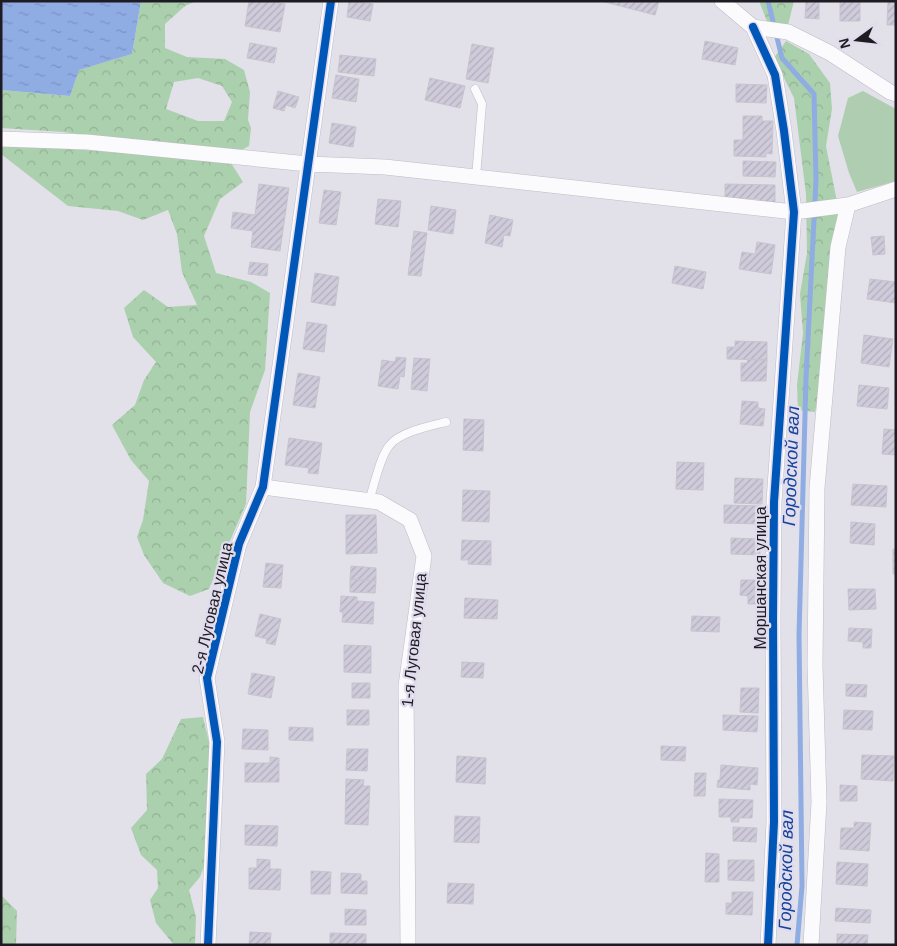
<svg xmlns="http://www.w3.org/2000/svg" width="897" height="946" font-family="Arial,sans-serif">
	<style>
		.grass { fill: #afceb1 }
		.forest { fill: url(#forest-crowns); fill-rule: evenodd }
		.water { fill: url(#water-ripples) }
		.lines { fill: none; stroke-linecap: round; stroke-linejoin: round }
		.stream { stroke: #8face3; stroke-width: 5 }
		.building { fill: url(#building-hatch); stroke: #c6c4cc }
		.service-casing { stroke: #bebcc4; stroke-width: 9 }
		.minor-casing { stroke: #bebcc4; stroke-width: 16 }
		.service { stroke: #fbfafc; stroke-width: 8 }
		.minor { stroke: #fbfafc; stroke-width: 15 }
		.cycleway-casing { stroke: #e0dced; stroke-width: 11 }
		.cycleway { stroke: #0057b8; stroke-width: 8 }
		.labels { text-anchor: middle; dominant-baseline: central; stroke-width: 4.5; stroke-linejoin: round; paint-order: stroke }
		.street-label { font-size: 16px; fill: #1e1c22; stroke: #e0dced }
		.water-label { font-size: 18px; font-style: italic; fill: #15439a; stroke: #e0dced }
	</style>
	<defs>
		<pattern id="forest-crowns" width="20" height="18" patternUnits="userSpaceOnUse" patternTransform="scale(1.25)"><rect width="20" height="18" fill="#abd0ad"/><path d="M2 6a3 3 0 1 1 6 0M12 15a3 3 0 1 1 6 0" fill="none" stroke="#93b295"/></pattern>
		<pattern id="water-ripples" width="26" height="14" patternUnits="userSpaceOnUse" patternTransform="scale(1.25)"><rect width="26" height="14" fill="#8face3"/><path d="M2 4q2-2 4 0t4 0M15 11q2-2 4 0t4 0" fill="none" stroke="#7b93c2"/></pattern>
		<pattern id="building-hatch" width="6" height="6" patternUnits="userSpaceOnUse" patternTransform="scale(1.25)"><rect width="6" height="6" fill="#cfcbdb"/><path d="M-1 1l2-2M0 6l6-6M5 7l2-2" fill="none" stroke="#b1aebc"/></pattern>
	</defs>
	<rect width="100%" height="100%" fill="#e2e0e9"/>
	<path class="grass" d="M863 91 896 109V181L857 192 849 173 838 136 848 98Z"/>
	<path class="forest" d="M141 1H196L185 6 165 24V48L187 57 225 59 244 70 250 92 248 120 251 128 249 146 233 154 63 132 1 128V90L70 96 79 70 132 54ZM198 78 222 86 232 102 224 121H198L166 109 174 82Z
		M759 1H794L788 25 769 26Z
		M786 41 809 54 830 83 832 109 826 146 838 207V235L823 377 815 412 798 410 797 385 803 333 800 294 807 253 806 194 794 98 774 58Z
		M1 144 127 153 231 163 243 182 220 199 204 236 216 273 251 282 270 293 265 370 250 412 246 504 209 589 190 596 163 583 144 555 137 537 143 520 149 481 131 460 112 425 135 405 144 380 156 362 133 337 124 308 144 290 168 307 197 305 182 272 177 234 168 210 143 220 118 211 68 206 1 154Z
		M203 717 210 746 205 864 200 877 189 890 196 917 195 944 174 945 156 923 150 900 158 888 157 870 141 855 131 828 147 810 146 774 162 759 181 719Z
		M1 895 17 911 16 945H1Z"/>
	<path class="water" d="M1 1H141L132 54 79 70 70 96 1 90Z"/>
	<g class="lines">
		<path class="stream" d="M768 1 782 58 814 94 816 180 806 378 799 635 802 886 797 945"/>
	</g>
	<path class="building" d="M249 1H269L285 4 280 32 245 26Z
		M349 1 373 4 370 21 347 17Z
		M601 1H659L655 15Z
		M806 1H819V19L805 18Z
		M840 1H860V21H840Z
		M888 1H896V25H887Z
		M705 41 738 48 735 65 702 59Z
		M250 43 277 48 274 63 247 58Z
		M472 44 494 48 488 83 466 79Z
		M340 55 376 59 374 76 338 72Z
		M336 75 359 79 356 102 332 98Z
		M430 78 465 86 460 108 425 100Z
		M736 84 767 85 766 103 736 102Z
		M278 91 299 97 295 108 286 105 284 111 273 108Z
		M743 116H762V121H773L772 154 766 153V157L734 156V140H743Z
		M332 123 356 127 353 147 329 143Z
		M743 161 776 162 775 177 743 176Z
		M259 184 289 188 280 251 251 247 253 231 231 228 233 212 255 215Z
		M725 184 775 185V205H759V199L725 198Z
		M324 190 341 192 336 225 319 223Z
		M378 199 401 201 398 227 375 224Z
		M431 206 456 210 453 234 428 230Z
		M490 215 513 220 510 236 504 235 502 247 485 243Z
		M414 231 427 233 421 276 408 275Z
		M884 236 885 254 873 255 871 237Z
		M757 242 775 245 771 274 739 269 742 252 755 254Z
		M250 262 268 264 267 276 248 274Z
		M675 266 706 272 703 289 672 283Z
		M315 273 339 277 335 306 311 302Z
		M870 279 896 282V303L867 299Z
		M307 322 327 325 324 352 303 349Z
		M864 335 893 339 889 367 861 363Z
		M735 341 767 342V360L727 359V347H735Z
		M396 357 406 358 404 377 400 376 398 389 378 386 382 360 395 362Z
		M414 358 430 359 427 391 411 389Z
		M748 359 767 360 766 381H741V363H747Z
		M298 373 320 377 315 408 293 405Z
		M859 385 889 388 887 409 857 406Z
		M742 401 758 402V408L765 409 763 426 740 424Z
		M464 419 484 420 483 451 463 450Z
		M884 429 896 430V455L882 454Z
		M289 438 322 443 318 474 308 473 309 468 285 465Z
		M677 462 704 463 703 490 676 489Z
		M735 478 763 479 762 504 734 503Z
		M853 484 887 486 886 507 851 505Z
		M463 490 490 491 489 522 462 521Z
		M724 505 762 506 761 524 724 523Z
		M346 515H376L377 553 346 554Z
		M851 522 875 524 874 545 850 543Z
		M731 538 760 539V555L731 554Z
		M462 540 491 541V565L468 564 469 560H461Z
		M893 549H896V574H893Z
		M266 563 283 565 281 588 263 587Z
		M351 566 376 568V581L350 579Z
		M350 579 376 581 375 593 350 592Z
		M741 580H761V604H748V596L740 595Z
		M848 589H875L876 609 849 610Z
		M341 596 357 597V601L374 602 373 624 342 622 343 612H340Z
		M465 598 498 600 497 619 464 618Z
		M260 614 281 619 275 645 266 643 267 639 255 636Z
		M692 616 720 617 719 632 691 631Z
		M849 628 872 629 871 648H863V642L848 641Z
		M344 645 371 646V673L344 672Z
		M462 662 484 663 483 678 461 677Z
		M252 673 275 677 271 698 248 694Z
		M352 683H370V698H352Z
		M846 684 867 685 866 697 846 696Z
		M741 688H759L758 713 740 712Z
		M347 710H369V725H347Z
		M844 710 873 711 872 730 843 729Z
		M723 715 758 716 757 732 723 730Z
		M289 727 313 728V741L289 740Z
		M243 729 268 730V750L242 749Z
		M661 746 686 747 685 761 661 760Z
		M347 749H368L367 771 346 770Z
		M862 755 894 756 893 781 861 779Z
		M457 756 486 758 485 784 456 782Z
		M270 757 279 758V782H245V763H270Z
		M721 765 758 768 757 785 750 784V790L717 787 718 780H720Z
		M695 773H706L705 796H694Z
		M346 779 364 780 363 786H370L368 825 345 824Z
		M840 785 857 786V801H840Z
		M719 799 753 800 752 818H739V822H731V817H719Z
		M455 816 480 817 479 843 454 842Z
		M854 822 871 823 869 851 840 849 841 828H854Z
		M245 825 278 826 277 846 245 845Z
		M733 827 757 828 756 842 733 841Z
		M706 853 719 854V882H705Z
		M257 859 270 860V869H281L280 890 249 889V868H257Z
		M728 860H754V881L728 880Z
		M837 862 868 864 867 886 836 884Z
		M311 871 331 872 330 894H311Z
		M341 873 361 874V881H367V894L341 893Z
		M448 883 474 884 473 904 447 903Z
		M732 892H753L752 915 726 914V903H732Z
		M836 908 871 910 870 923 835 921Z
		M345 909 366 910V925H345Z
		M250 932 271 933 270 945H249Z
		M330 933 366 934V945H330Z
		M837 934 868 935 867 945H837Z"/>
	<g class="lines">
		<g class="service-casing">
			<path id="service" d="M475 89 482 104 476 177
				M369 501C374 486 380 457 389 446 399 432 430 426 446 422"/>
		</g>
		<g class="minor-casing">
			<path id="minor" d="M722 1 753 27 788 32 830 53 890 92 896 94
				M753 27 775 75 784 131 794 212 774 502 773 618 774 822 768 945
				M1 139 87 142 308 164 385 167 794 212 848 205 896 189
				M263 487 379 502 410 520 424 556 406 686 408 945
				M208 945 217 742 207 678 239 544 263 487 331 1
				M811 945 819 802 815 665 817 488 838 247 848 205"/>
		</g>
		<use href="#service" class="service"/>
		<use href="#minor" class="minor"/>
		<g class="cycleway-casing">
			<path id="cycleway" d="M753 27 775 75 784 131 794 212 774 502 773 618 774 822 768 945
				M208 945 217 742 207 678 239 544 263 487 331 1"/>
		</g>
		<use href="#cycleway" class="cycleway"/>
	</g>
	<g class="labels">
		<g class="street-label">
			<text transform="translate(760 578) rotate(-90)">Моршанская улица</text>
			<text transform="translate(212 608) rotate(-77)">2-я Луговая улица</text>
			<text transform="translate(414 640) rotate(-84)">1-я Луговая улица</text>
		</g>
		<g class="water-label">
			<text transform="translate(791 466) rotate(-88)">Городской вал</text>
			<text transform="translate(786 870) rotate(-89)">Городской вал</text>
		</g>
	</g>
	<rect width="897" height="946" fill="none" stroke="#1e1c22" stroke-width="5"/>
	<g transform="translate(857 40) rotate(255)" stroke="#e0dced" stroke-width="4" paint-order="stroke">
	<path d="M0-4L9 19L0 12L-9 19Z" fill="#1e1c22"/>
	<text y="-8" font-size="14" font-weight="bold" text-anchor="middle" fill="#1e1c22">N</text>
	</g>
</svg>
